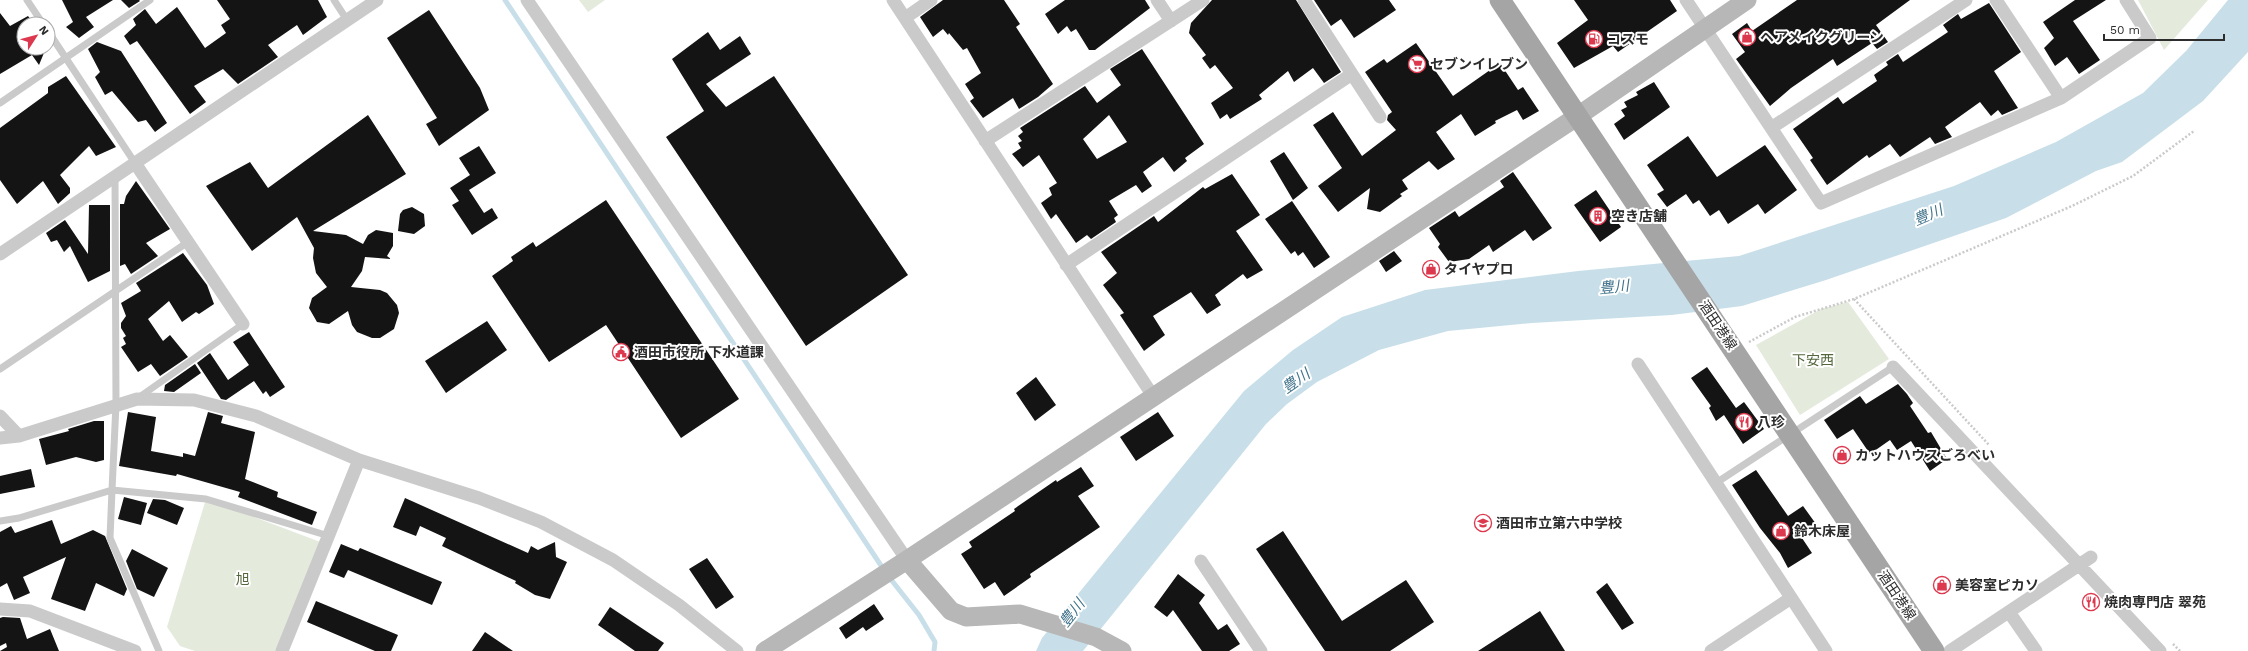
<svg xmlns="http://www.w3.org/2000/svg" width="2248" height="651" font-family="'Work Sans','Noto Sans JP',sans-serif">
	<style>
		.green { fill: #e4eadc }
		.water { fill: #c8dfe9 }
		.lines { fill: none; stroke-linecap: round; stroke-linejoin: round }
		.stream { stroke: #c8dfe9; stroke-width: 5 }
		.building { fill: #141414; fill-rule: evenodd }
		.path { stroke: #cacaca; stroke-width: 2.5; stroke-dasharray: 2 2; stroke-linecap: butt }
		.lane { stroke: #cacaca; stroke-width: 7 }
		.street { stroke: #cacaca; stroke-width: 13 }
		.secondary { stroke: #b7b7b7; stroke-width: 19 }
		.primary { stroke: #a5a5a5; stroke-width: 21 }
		.labels { text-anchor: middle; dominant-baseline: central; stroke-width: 4; stroke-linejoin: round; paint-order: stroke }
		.poi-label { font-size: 14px; font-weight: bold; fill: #2d2d2d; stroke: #fff; text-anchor: start }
		.street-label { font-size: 14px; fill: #2d2d2d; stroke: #fff }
		.park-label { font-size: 14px; fill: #53673d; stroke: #fff }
		.water-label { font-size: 15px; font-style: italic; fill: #40738b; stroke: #fff }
	</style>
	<rect width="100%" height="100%" fill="#fff"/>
	<path class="green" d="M579 0H605L588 12Z
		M2138 0H2208L2164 50Z
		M1848 302 1889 359 1800 415 1756 345 1821 309Z
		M206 499 323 543 278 651H195L180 646 167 627Z"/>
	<path class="water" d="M2228 0H2248V52L2203 101 2122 162 2096 171 2006 218 1826 280 1742 306 1672 315 1532 323 1448 331 1379 350 1317 382 1287 404 1266 424 1083 651H1036L1042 638 1244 391 1293 350 1342 317 1425 290 1578 271 1739 256 1954 186 2056 142 2143 93 2186 51Z"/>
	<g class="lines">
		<path class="stream" d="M505 0 884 570
			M889 577 919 615 935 642 934 651"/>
	</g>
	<path class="building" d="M62 0H113L86 17 94 27 79 38 66 27 73 22Z
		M121 0H139L140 1 129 8Z
		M217 0H318L327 17 303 35 297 25 268 45 278 57 238 84 223 69 194 86 206 102 190 114 137 41 130 45 124 36 136 25 133 19 145 9 156 24 177 7 205 48 226 33 221 25 230 19Z
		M943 0H1004L1020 24 1016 27 1053 84 1038 97 1019 109 1013 98 983 118 970 101 974 98 965 84 981 73 967 48 963 50 949 33 948 35 943 29 933 37 920 17Z
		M1065 0H1145L1150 8 1095 50H1089L1076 29 1071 32 1067 26 1058 34 1045 14Z
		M1212 0H1296L1341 72 1324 83 1313 68 1294 82 1288 71 1259 95 1262 99 1230 119 1227 114 1220 119 1211 103 1233 88 1215 65 1210 69 1202 58 1206 55 1189 33 1191 23Z
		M1314 0H1389L1396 10 1354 38 1341 19 1331 26Z
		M1574 0H1670L1677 11 1618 52 1613 46 1574 68 1557 43 1588 20Z
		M1797 0H1910L1876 25 1888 42 1877 49 1872 43 1837 66 1833 59 1791 88 1770 106 1736 59 1745 52 1732 34 1747 23 1752 31Z
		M2075 0H2106L2073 21 2100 60 2079 74 2067 57 2055 66 2044 48 2054 38 2043 22Z
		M1989 3 2021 52 1994 71 2018 108 2002 115 1998 110 1991 116 1980 102 1945 127 1952 137 1935 144 1930 137 1900 157 1890 144 1869 158 1867 155 1827 185 1810 160 1813 158 1793 129 1838 97 1843 104 1877 81 1874 75 1888 65 1886 62 1898 54 1903 62 1948 32 1943 25 1958 14 1961 19Z
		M429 10 480 88 489 110 439 146 426 124 437 118 387 38Z
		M0 13 10 26 28 16 34 24H24V48H46L39 65 32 55 0 74Z
		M708 32 720 50 740 36 751 54 706 84 726 107 774 76 908 275 806 346 666 137 704 111 672 59Z
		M97 42 121 51 167 123 155 132 146 120 138 122 112 91 105 95 95 77 100 72 88 49Z
		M1416 43 1453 96 1500 63 1518 90 1523 87 1539 111 1523 120 1517 110 1495 121 1496 123 1475 136 1461 114 1436 132 1455 159 1438 170 1429 161 1402 180 1408 189 1400 194 1402 196 1380 212 1367 209 1370 188 1338 212 1318 186 1342 168 1313 125 1333 112 1362 156 1396 130 1387 120 1388 115 1392 112 1365 72 1384 59 1387 63Z
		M1142 49 1204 144 1185 158 1187 161 1174 172 1163 157 1143 172 1152 186 1142 193 1136 185 1109 201 1118 215 1114 218 1116 222 1091 239 1087 235 1076 243 1056 214 1051 219 1041 203 1052 195 1049 188 1057 183 1039 155 1023 167 1012 154 1021 148 1018 143 1022 141 1018 136 1023 132 1020 128 1085 86 1097 103 1121 85 1110 69ZM1109 115 1127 142 1097 159 1083 139Z
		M66 76 116 147 96 156 89 146 60 175 70 188V193L58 204 43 181 17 204 0 180V128L48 93V87Z
		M1654 82 1670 107 1624 140 1614 124 1625 116 1621 110 1627 107 1624 102 1638 95 1636 92Z
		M368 115 406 174 313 231 346 235 363 244 368 235 376 230 393 233V246L387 256 391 259 365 257 362 271 351 287 380 290 387 293 397 305 399 313 394 329 380 338H372L357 332 352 325 348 311 329 324 317 322 309 308 312 298 327 287 316 273 313 258 314 248 297 217 252 251 206 186 250 162 268 188Z
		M1688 136 1717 177 1765 145 1797 190 1765 214 1758 204 1728 224 1719 210 1710 216 1699 200 1693 204 1686 194 1667 207 1657 194 1664 190 1647 165Z
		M479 146 496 173 469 190 484 213 492 208 498 218 472 235 452 205 459 201 450 188 470 175 459 158Z
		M1284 152 1308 188 1293 200 1270 161Z
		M1513 172 1552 228 1533 241 1525 230 1493 252 1489 245 1469 259 1449 262 1438 247 1440 244 1429 228 1455 211 1459 217 1504 187 1500 181Z
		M1232 174 1260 215 1236 231 1263 270 1247 279 1243 274 1215 295 1221 305 1207 314 1191 292 1153 316 1165 335 1144 351 1120 315 1124 313 1103 285 1117 273 1101 252 1154 216 1158 222 1203 187 1205 189Z
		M136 181 170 229 146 243 158 256 131 274 125 264 120 266V204H124L126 196Z
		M1596 190 1621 227 1600 242 1574 205Z
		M606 200 739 399 681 438 606 325 549 362 492 276 513 261 511 257 533 242 536 247Z
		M1292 201 1330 257 1314 268 1303 252 1298 256 1295 251 1291 254 1265 219Z
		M89 205H110V271L88 282 70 246 64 252 57 240 51 242 46 233 65 220 88 254Z
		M412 207 424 214 425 226 414 234 398 231 400 214 403 210Z
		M1394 251 1402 261 1386 272 1379 261Z
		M183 253 207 285 214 304 199 314 196 312 182 322 169 301 148 319 163 341 170 335 188 357 160 376 151 364 138 372 121 347 126 344 123 338 126 336 121 328V323L126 316 121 303 141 291 136 283Z
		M487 321 507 350 446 393 425 361Z
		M249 332 285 387 270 397 266 391 263 394 254 381 226 400 221 399 197 363 210 353 228 380 249 365 233 342Z
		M195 364 201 373 174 392 164 391 165 385Z
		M1707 367 1736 408 1744 402 1764 429 1743 444 1724 415 1716 421 1709 408 1711 406 1691 378Z
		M1036 377 1056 405 1035 421 1016 393Z
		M1898 384 1907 394 1913 403 1910 406 1928 433 1931 432 1947 459 1930 471 1911 441 1897 450 1890 440 1870 454 1853 429 1837 439 1824 420 1860 396 1866 404Z
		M128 412 156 417 151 451 183 457V453L195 456 208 412 223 416 221 423 255 432 245 479 278 492 277 497 317 512 312 525 238 497 240 492 177 474 176 476 119 466Z
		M1158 412 1174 436 1136 461 1120 437Z
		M94 421H104V460L96 462 76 457 46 465 39 439 69 431 68 429Z
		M1081 467 1094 486 1078 496 1100 527 1030 574 1031 577 1004 596 995 582 984 589 961 554 972 547 969 542 1015 511 1014 509 1056 480 1057 482Z
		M31 469 35 487 0 494V476Z
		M1756 470 1788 516 1803 506 1816 524 1800 535 1812 553 1788 568 1780 553 1760 528 1732 485Z
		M124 497 147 503 141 525 118 519Z
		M405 498 528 553 531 546 538 550 555 542 556 557 567 562 550 599 535 595 515 583 516 581 442 546 446 538 420 526 416 536 393 527Z
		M153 499 165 500 184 508 177 525 147 513Z
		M52 520 61 544 93 530 105 536 127 589 124 596 96 583 85 611 51 599 66 557 23 577 30 593 14 600 7 583 0 587V532L11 526 15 533Z
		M1283 531 1342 621 1406 580 1434 622 1390 651H1325L1256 549Z
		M341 544 358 551 360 548 442 582 432 605 348 570 344 578 329 572Z
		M132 549 168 568 154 597 137 589 126 561Z
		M707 558 734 597 716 609 689 569Z
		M1178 574 1205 595 1199 603 1218 630 1227 624 1240 644 1229 651H1202L1173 610 1167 617 1154 607Z
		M1607 583 1634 623 1622 630 1596 592Z
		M316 601 398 635 391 651H375L307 622Z
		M874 604 884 619 866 631 863 627 846 639 839 628Z
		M610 607 664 643 658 651H635L598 625Z
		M1540 611 1565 651H1478Z
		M3 617 20 618 27 639 50 629 59 651H0L7 647 6 643 0 646V618Z
		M485 632 513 651H472Z"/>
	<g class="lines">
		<path class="path" d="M1854 299 1989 445
			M1749 342 1795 317 1854 299 2072 206 2133 176 2194 131
			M2173 644 2180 651"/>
		<path class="lane" d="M27 0 43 24
			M334 0 347 20
			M48 31 135 163
			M0 103 150 0
			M0 369 188 242
			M138 398 243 324
			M1716 483 1893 367
			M0 521 19 518 112 490 116 404 115 177
			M159 651 110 538 112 490 206 499 329 536"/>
		<path class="street" d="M527 0 907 560
			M893 0 1153 396
			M1157 0 1171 21
			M1686 0 1821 203 2061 98 2150 38 2126 0
			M1996 0 2061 98
			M905 18 931 0
			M1352 74 1380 117
			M1771 128 1966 0
			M985 141 1203 0
			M135 163 243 324
			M0 254 377 0
			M1066 265 1352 74 1304 0
			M1638 364 1826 651
			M1893 367 2160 651
			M0 416 19 436
			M0 438 19 436 137 399 194 400 256 416 359 460 479 498 541 522 613 560 679 605 737 651
			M1201 561 1261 651
			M0 609 30 611 135 651
			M2009 612 2036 651
			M282 651 359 460
			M1711 651 1791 598
			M1950 651 2091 557"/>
		<path class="secondary" d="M907 560 951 611 966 617 1020 614 1096 637 1122 651
			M765 651 907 560 1578 116 1747 0"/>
		<path class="primary" d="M1500 0 1934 651"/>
	</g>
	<defs>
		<g id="shop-ring" transform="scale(0.9)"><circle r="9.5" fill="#fff" stroke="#dc384e" stroke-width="1.5"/><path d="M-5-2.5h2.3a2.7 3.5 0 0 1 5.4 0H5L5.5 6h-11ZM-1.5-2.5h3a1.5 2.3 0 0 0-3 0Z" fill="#dc384e"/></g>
		<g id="fuel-ring" transform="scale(0.9)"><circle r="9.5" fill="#fff" stroke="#dc384e" stroke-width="1.5"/><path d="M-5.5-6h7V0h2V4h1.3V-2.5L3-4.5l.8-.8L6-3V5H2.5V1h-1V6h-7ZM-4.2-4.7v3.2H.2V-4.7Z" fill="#dc384e"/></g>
		<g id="supermarket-ring" transform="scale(0.9)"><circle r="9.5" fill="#fff" stroke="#dc384e" stroke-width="1.5"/><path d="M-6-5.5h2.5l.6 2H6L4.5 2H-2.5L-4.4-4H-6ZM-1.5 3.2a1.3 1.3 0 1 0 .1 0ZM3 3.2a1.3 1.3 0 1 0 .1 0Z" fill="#dc384e"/></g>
		<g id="building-ring" transform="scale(0.9)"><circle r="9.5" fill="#fff" stroke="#dc384e" stroke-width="1.5"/><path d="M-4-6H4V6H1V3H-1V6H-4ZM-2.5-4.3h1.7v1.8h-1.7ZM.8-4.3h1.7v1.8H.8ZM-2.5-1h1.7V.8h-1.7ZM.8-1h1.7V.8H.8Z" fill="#dc384e"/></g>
		<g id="civic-ring" transform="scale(0.9)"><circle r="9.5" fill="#fff" stroke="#dc384e" stroke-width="1.5"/><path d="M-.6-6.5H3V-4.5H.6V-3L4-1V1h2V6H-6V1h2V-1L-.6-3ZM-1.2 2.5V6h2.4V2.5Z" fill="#dc384e"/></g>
		<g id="restaurant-ring" transform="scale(0.9)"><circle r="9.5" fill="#fff" stroke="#dc384e" stroke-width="1.5"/><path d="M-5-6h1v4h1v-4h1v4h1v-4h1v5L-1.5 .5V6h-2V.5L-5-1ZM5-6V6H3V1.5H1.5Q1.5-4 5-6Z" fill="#dc384e"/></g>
		<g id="school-ring" transform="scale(0.9)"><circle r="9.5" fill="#fff" stroke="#dc384e" stroke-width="1.5"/><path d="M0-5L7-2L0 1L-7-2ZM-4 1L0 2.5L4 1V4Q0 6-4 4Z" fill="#dc384e"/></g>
	</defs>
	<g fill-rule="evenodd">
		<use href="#shop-ring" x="1747" y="37"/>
		<use href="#fuel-ring" x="1594" y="39"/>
		<use href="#supermarket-ring" x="1417" y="64"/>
		<use href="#building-ring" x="1598" y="216"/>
		<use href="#shop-ring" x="1431" y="269"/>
		<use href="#civic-ring" x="621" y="352"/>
		<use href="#restaurant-ring" x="1744" y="422"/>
		<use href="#shop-ring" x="1842" y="455"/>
		<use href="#school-ring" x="1483" y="523"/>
		<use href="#shop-ring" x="1781" y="531"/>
		<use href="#shop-ring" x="1942" y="585"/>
		<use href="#restaurant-ring" x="2091" y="602"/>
	</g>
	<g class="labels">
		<g class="poi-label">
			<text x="1760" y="37">ヘアメイクグリーン</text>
			<text x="1607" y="39">コスモ</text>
			<text x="1430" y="64">セブンイレブン</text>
			<text x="1611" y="216">空き店舗</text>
			<text x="1444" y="269">タイヤプロ</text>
			<text x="634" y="352">酒田市役所 下水道課</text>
			<text x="1757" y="422">八珍</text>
			<text x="1855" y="455">カットハウスごろべい</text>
			<text x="1496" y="523">酒田市立第六中学校</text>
			<text x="1794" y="531">鈴木床屋</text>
			<text x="1955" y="585">美容室ピカソ</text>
			<text x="2104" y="602">焼肉専門店 翠苑</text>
		</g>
		<g class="street-label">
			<text transform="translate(1718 325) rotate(56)">酒田港線</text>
			<text transform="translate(1897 595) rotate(56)">酒田港線</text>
		</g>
		<g class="park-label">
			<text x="1813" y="360">下安西</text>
			<text x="243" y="579">旭</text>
		</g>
		<g class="water-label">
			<text transform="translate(1928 215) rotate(-23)">豊川</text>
			<text transform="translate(1614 287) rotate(-6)">豊川</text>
			<text transform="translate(1296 381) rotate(-35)">豊川</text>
			<text transform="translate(1072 613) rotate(-52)">豊川</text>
		</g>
	</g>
	<g transform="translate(36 36) rotate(54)"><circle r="19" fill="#ffffff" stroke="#ababab"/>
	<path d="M0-3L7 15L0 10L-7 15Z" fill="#dc384e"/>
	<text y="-6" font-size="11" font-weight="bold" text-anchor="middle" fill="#2d2d2d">N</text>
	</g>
	<path d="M2104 34v6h120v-6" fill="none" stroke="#2d2d2d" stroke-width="2"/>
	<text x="2110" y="34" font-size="12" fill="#2d2d2d" stroke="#ffffff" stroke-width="3" paint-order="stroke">50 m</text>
</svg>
